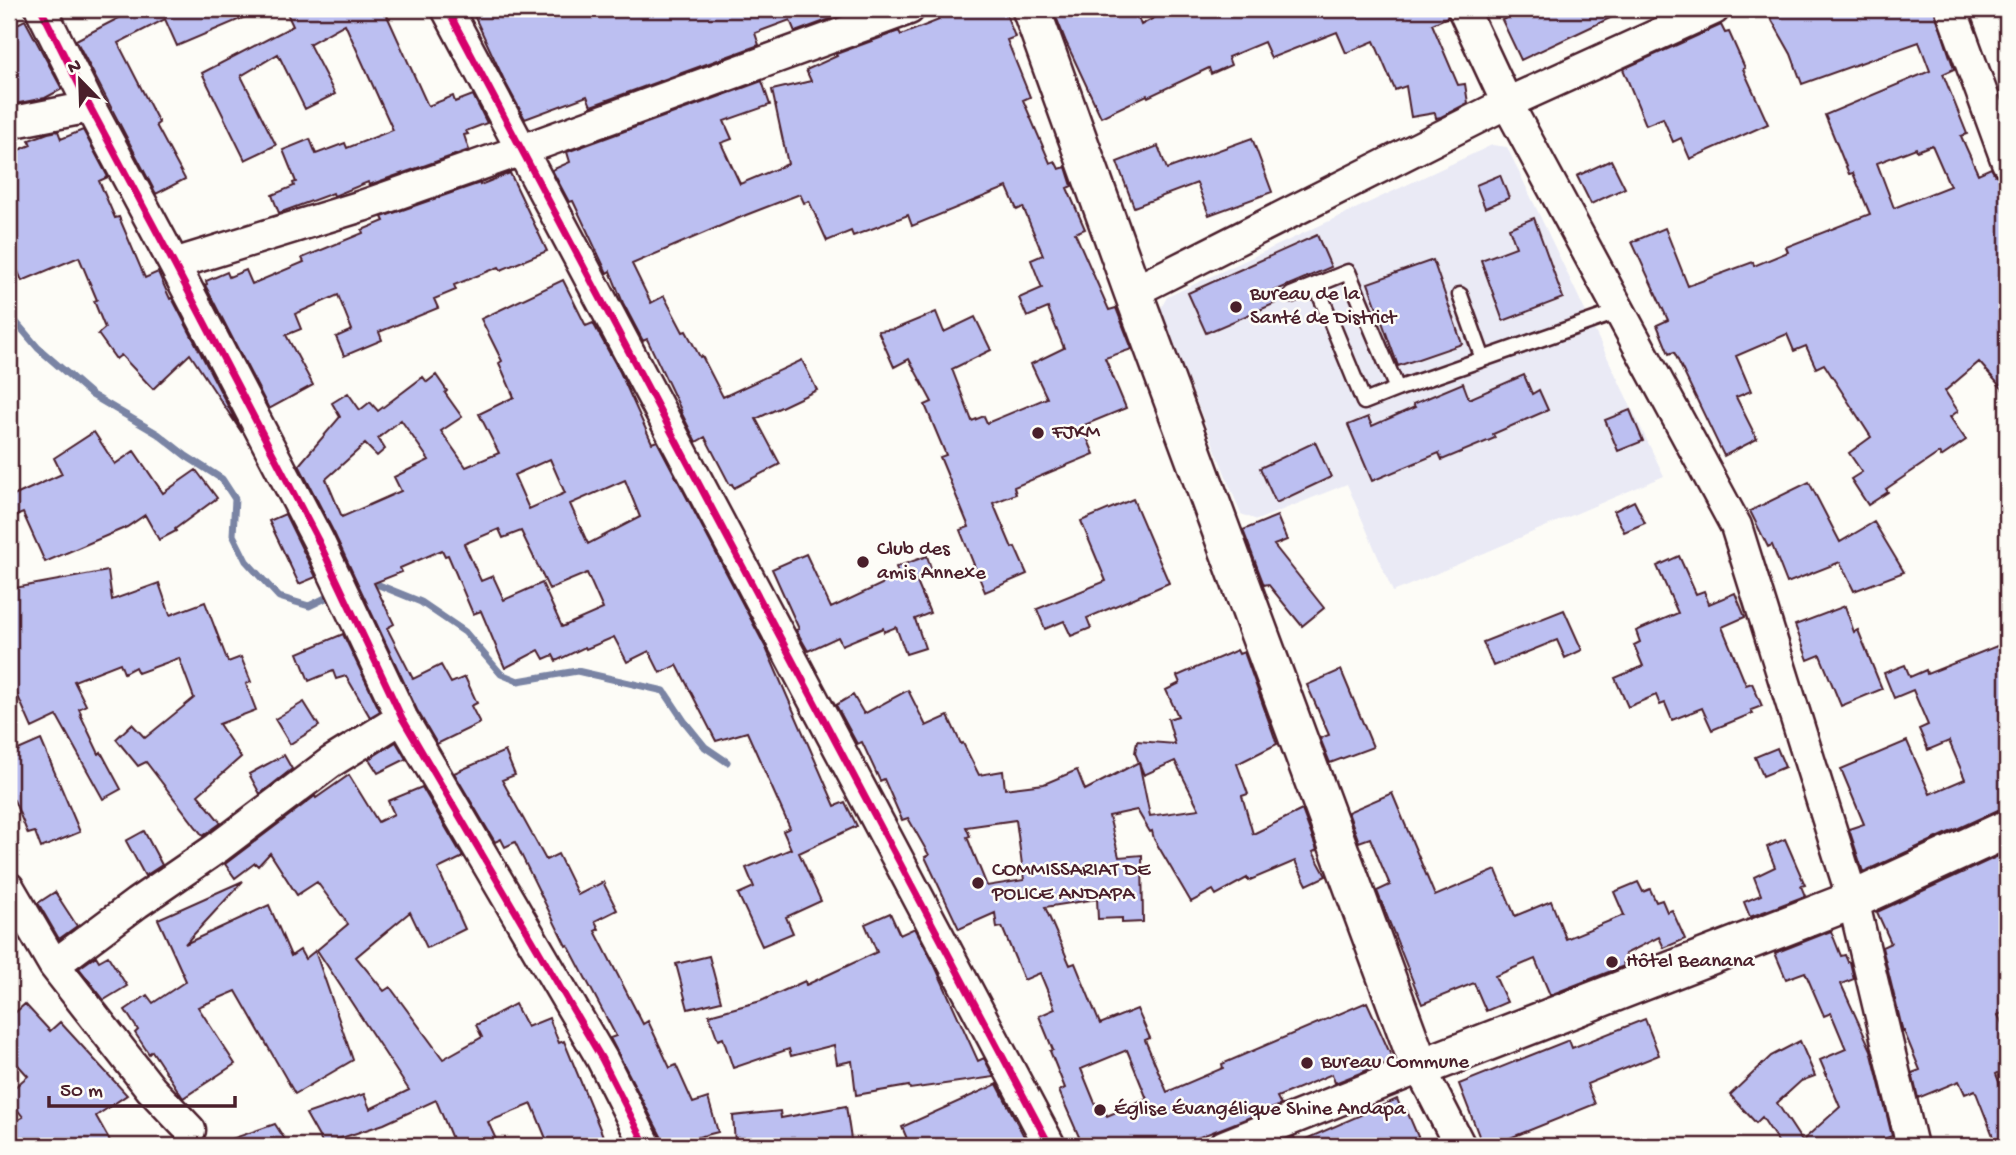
<svg xmlns="http://www.w3.org/2000/svg" width="2016" height="1155" font-family="'Gochi Hand',sans-serif">
	<style>
		.built { fill: #eaeaf5 }
		.lines { fill: none; stroke-linecap: round; stroke-linejoin: round }
		.stream { stroke: #7a84a4; stroke-width: 7 }
		.building { fill: #bcbff1; stroke: #4a1f2b; stroke-width: 2; fill-rule: evenodd }
		.service-casing { stroke: #4a1f2b; stroke-width: 19 }
		.minor-casing { stroke: #4a1f2b; stroke-width: 35 }
		.tertiary-casing { stroke: #4a1f2b; stroke-width: 42 }
		.service { stroke: #fdfcf7; stroke-width: 14 }
		.minor { stroke: #fdfcf7; stroke-width: 30 }
		.tertiary { stroke: #fdfcf7; stroke-width: 37 }
		.cycleway-casing { stroke: #fdfcf7; stroke-width: 11 }
		.cycleway { stroke: #d6006c; stroke-width: 7 }
		.poi-dot { fill: #4a1f2b; stroke: #fdfcf7; stroke-width: 2.5 }
		.labels { text-anchor: middle; dominant-baseline: central; stroke-width: 5; stroke-linejoin: round; paint-order: stroke }
		.poi-label { font-size: 21px; fill: #4a1f2b; stroke: #fdfcf7; text-anchor: start }
	</style>
	<rect width="100%" height="100%" fill="#fdfcf7"/>
	<filter id="ink" filterUnits="userSpaceOnUse"><feTurbulence type="fractalNoise" baseFrequency=".0143" numOctaves="2"/><feDisplacementMap in="SourceGraphic" scale="14" xChannelSelector="R" yChannelSelector="G"/><feConvolveMatrix kernelMatrix="1 2 1 2 8 2 1 2 1" color-interpolation-filters="sRGB"/></filter>
	<g filter="url(#ink)">
		<path class="built" d="M1492 145 1507 147 1664 476 1393 592 1347 484 1257 520 1241 514 1160 310 1167 297Z"/>
		<g class="lines">
			<path class="stream" d="M9 314 38 348 92 395 158 434 186 456 222 479 235 499 233 535 246 561 279 597 309 606 336 593
				M348 589 369 581 421 602 465 632 501 674 518 681 577 671 664 691 684 721 705 747 727 762"/>
		</g>
		<path class="building" d="M136 9H264L177 46 165 19 118 43 159 123 156 125 185 179 156 194 76 40Z
			M285 9H384L428 106 453 96 455 102 473 95 487 123 466 131 468 134 464 135 469 150 369 185 368 182 334 196 333 193 279 213 272 195 294 186 293 183 296 182 283 150 310 139 316 154 345 143 347 148 393 130 345 24 309 44 335 94 305 109 278 54 241 76 276 145 245 160 202 73 293 26Z
			M471 9H852V11L795 32 790 20 755 33 759 45 591 106 587 96 525 119 505 82Z
			M957 9H1004L1015 37 1007 40 1030 97 1023 100 1050 163 1055 161 1059 169 1066 167 1072 186 1067 188 1085 229 1075 233 1109 310 1116 308 1132 349 1105 358 1126 408 1082 426 1094 454 1014 487 1016 494 993 503 1012 548 1015 547 1027 574 985 592 960 530 969 527 940 457 946 455 925 405 932 402 909 359 894 367 878 331 895 329 936 312 944 332 975 317 991 350 952 369 972 421 984 416 987 423 1047 398 1031 364 1064 348 1048 308 1027 317 1019 298 1042 288 1031 260 1043 255 1023 207 1017 210 1007 187 912 226 908 215 853 236 851 231 827 241 809 201 804 203 800 194 746 215 632 264 651 303 664 296 683 332 686 331 700 357 702 356 723 397 802 360 817 390 756 419 780 464 734 488 732 484 730 485 705 437 696 442 680 410H681L647 339 643 341 623 303 610 271 607 273 573 201 569 202 552 170 570 162 567 152 762 81 770 105 724 121 732 139 721 143 740 184 788 164 772 90 811 81 806 70 837 56 836 54 899 31 901 35 939 20 937 17Z
			M1053 9H1135L1141 25 1170 9H1446L1448 17 1432 24 1458 85 1465 84 1468 103 1441 117 1436 118 1435 113 1411 117 1406 86 1395 90 1374 41 1346 53 1337 32 1271 58 1264 42 1228 57 1231 65 1211 74 1209 68 1148 97 1147 95 1101 117 1066 42Z
			M1524 9H1629L1521 60 1502 20Z
			M1779 9H1934L1954 69 1943 74 1967 134 1961 136 1978 174 1991 168 1995 175 2006 179 2007 182V394L1979 362 1945 391 1958 411 1950 417 1966 440 1941 457 1939 453 1886 489 1888 492 1868 505 1851 479 1862 472 1849 453 1871 437 1824 364 1816 368 1806 346 1794 351 1787 334 1736 356 1751 391 1736 397 1757 439 1724 456 1674 352 1669 354 1657 325 1668 320 1632 242 1665 228 1688 286 1753 262 1754 266 1788 252 1786 247 1870 214 1853 173 1849 174 1825 115 1930 71 1919 42 1802 84 1791 54 1769 15ZM1932 145 1950 186 1894 208 1877 163 1916 148 1917 151Z
			M25 20 62 89 45 98 9 105V28Z
			M1721 25 1725 33 1729 32 1745 68 1743 69 1768 124 1690 159 1681 138 1673 142 1663 118 1646 125 1623 69Z
			M83 130 108 177 99 181 115 218 119 217 145 278 158 272 170 299 172 298 242 433 190 354 153 389 121 355 116 359 98 334 105 328 94 301 97 300 79 257 22 281 9 251V154L31 145 29 140 48 133 58 131 61 139Z
			M1252 138 1272 192 1209 215 1197 183 1134 207 1117 162 1158 146 1167 169Z
			M1611 160 1625 188 1591 204 1577 176Z
			M510 173 547 251 501 270 499 267 454 285 456 290 434 299 438 308 379 332 382 340 344 356 336 337 352 330 338 295 295 314 301 329 286 335 313 385 269 409 205 285 207 284 206 281 227 272 229 277 246 270 252 284 304 262 302 258 363 233 362 230 384 221 382 217 480 183V185Z
			M1500 175 1509 198 1485 208 1476 185Z
			M1534 218 1563 298 1503 321 1481 260 1516 247 1509 228Z
			M1317 235 1331 267 1272 292 1276 303 1206 333 1188 293Z
			M1433 260 1462 344 1398 366 1368 283Z
			M563 280 586 326 593 323 620 372 652 443 657 441 766 648 835 806 845 802 857 826 799 853 821 901 786 917 793 933 762 946 738 894 754 887 746 868 791 849 783 831 790 828 747 732 716 741 677 665 660 673 649 651 627 662 614 637 586 649 585 647 556 661 553 655 544 659 539 650 505 668 481 611 473 614 448 555 445 556 442 550 400 568 402 572 374 583 394 624 387 628 413 679 441 665 451 683 465 677 477 703 471 706 480 723 437 744 417 710 334 533 299 465 340 417 332 403 348 393 360 410 370 402 378 411 423 377 427 382 436 375 447 391 445 393 462 417 441 431 466 467 499 453 479 414 514 397 499 363 502 361 481 319ZM401 420 429 460 394 477 401 491 342 517 326 479 365 444 377 456 385 449 378 438ZM550 459 565 493 529 509 514 475ZM625 480 640 517 588 544 570 504ZM499 529 503 538 521 531 549 589 587 573 603 609 562 627 542 583 504 600 493 576 481 581 464 544Z
			M1524 375 1532 394 1539 390 1548 410 1493 434 1495 438 1442 460 1439 453 1372 481 1348 425 1368 417 1372 426 1415 407 1413 404 1463 383 1469 399Z
			M1630 410 1643 441 1618 451 1605 420Z
			M94 432 115 464 134 451 163 493 196 470 217 498 175 529 176 531 159 540 145 515 127 527 45 562 23 513 9 519V498L62 474 54 458Z
			M1315 442 1331 477 1276 503 1260 468Z
			M1809 482 1840 542 1874 522 1904 572 1854 591 1840 562 1787 583 1772 545 1768 547 1750 511Z
			M1133 499 1169 583 1087 618 1091 628 1071 636 1064 621 1045 629 1037 609 1106 581 1081 521Z
			M1634 501 1645 523 1624 532 1614 511Z
			M285 514 316 577 299 584 269 521Z
			M1277 516 1287 540 1274 545 1324 608 1302 626 1268 584 1264 585 1243 530Z
			M806 554 831 608 899 576 896 567 927 556 933 574 916 580 930 613 915 619 925 648 906 654 896 627 884 632 883 628 842 645 838 637 808 651 796 630 799 629 772 569Z
			M1679 556 1696 594 1704 591 1709 604 1735 593 1745 617 1722 627 1746 685 1752 683 1762 706 1751 710 1753 713 1712 730 1702 708 1672 720 1665 703 1660 705 1656 695 1628 707 1615 678 1643 666 1634 645 1640 642 1636 631 1678 613 1657 566Z
			M108 571 112 600 159 583 170 615 205 602 228 662 241 657 251 682 246 684 256 710 219 724 241 757 198 795 221 823 203 836 146 762 138 766 116 739 132 724 145 738 194 698 179 658 138 673 135 667 124 673 120 663 74 681 86 705 79 709 81 713 80 714 99 754 101 752 121 789 103 799 57 716 32 728 9 676V589Z
			M1845 606 1854 632 1858 630 1882 689 1841 706 1820 655 1808 660 1795 625Z
			M1564 610 1582 650 1565 658 1557 640 1493 666 1483 642Z
			M343 634 380 711 370 717 346 676 336 679 333 671 309 681 298 653Z
			M2007 642V808L1998 810 1863 872 1849 829 1864 824 1841 769 1907 741 1930 794 1965 779 1949 741 1928 750 1919 729 1928 725 1913 690 1894 698 1884 673 1905 665 1910 677 1926 670 1927 674Z
			M1237 650 1239 654 1244 652 1277 744 1237 764 1248 794 1242 796 1253 834 1302 810 1317 850 1313 852 1326 876 1307 885 1295 861 1248 881 1247 878 1216 895 1213 890 1191 902 1154 839 1152 831 1150 832 1137 810 1109 816 1119 857 1142 855 1143 922 1122 923V918L1098 919 1097 899 1045 907 1070 965 1075 963 1100 1024 1137 1009 1150 1038 1145 1040 1167 1092 1223 1068 1222 1064 1367 1002 1393 1060 1335 1083 1332 1074 1277 1097 1281 1105 1177 1146H1083L1059 1091 1065 1088 1050 1051 1053 1050 1039 1016 1055 1009 1040 973 1024 980 1002 927 997 928 995 913 959 929 925 857 929 855 908 818 902 820 884 779 880 781 862 742 857 744 836 705 853 695 864 714 908 690 926 726 948 716 961 744 963 743 979 775 1003 771 1005 789 1044 784 1077 770 1085 790 1139 762 1150 816 1199 809 1175 761 1144 775 1135 753 1137 741 1175 744 1168 719 1178 716 1166 690 1180 683 1177 676ZM1016 820 1024 880 987 886 967 837 970 836 966 827ZM1127 1050 1147 1099 1107 1116 1105 1111 1099 1113 1081 1069Z
			M1341 670 1373 747 1330 763 1320 738 1329 735 1307 685Z
			M304 702 319 726 290 744 275 719Z
			M41 740 80 832 41 848 35 832 28 834 14 800 9 802V754Z
			M396 742 406 759 378 773 369 759Z
			M1777 748 1785 767 1763 776 1755 757Z
			M505 751 515 775 502 780 546 860 558 854 578 895 603 882 617 910 595 921 599 929 595 931 643 1024 648 1021 670 1068 676 1065 693 1103 708 1098 718 1132 663 1146 662 1138 610 1038 616 1036 568 945 566 946 515 842 505 847 501 839 495 842 454 773Z
			M284 755 292 769 260 794 249 774Z
			M349 775 378 822 394 814 388 801 422 787 463 857 438 869 465 929 427 948 410 912 356 957 384 991 390 987 443 1059 482 1037 476 1025 515 1004 527 1027 549 1018 559 1043 564 1041 603 1136 578 1146H549L532 1104 488 1122 499 1146H455L436 1100 384 1124 323 1144 306 1114 364 1094 370 1109 409 1090 317 950 348 924 317 882 297 895 270 853 258 866 255 863 235 878 225 864 315 796 316 798Z
			M1392 793 1435 896 1496 870 1515 916 1551 901 1566 939 1624 915 1614 892 1638 882 1643 892 1650 889 1656 902 1662 900 1667 912 1672 910 1685 939 1664 948 1659 937 1625 954 1627 959 1623 961 1624 966 1550 995 1535 959 1495 976 1507 1002 1486 1011 1474 983 1422 1004 1377 891 1390 885 1370 838 1359 842 1348 812Z
			M144 831 162 865 145 876 126 841Z
			M1785 839 1805 885 1801 886 1805 896 1750 917 1744 902 1761 895 1754 877 1775 867 1767 847Z
			M2007 852V1011L1998 1015 2007 1034V1069L1996 1074 2007 1102V1146H1997L1975 1090 1965 1094 1959 1081 1918 1098 1912 1073 1920 1070 1904 1031 1903 1032 1882 947 1891 943 1877 912Z
			M243 881 185 944 269 905 291 956 300 950 305 959 315 951 353 1060 295 1094 236 991 198 1007 235 1064 183 1098 152 1051 149 1054 135 1033 138 1030 125 1010 147 995 153 1003 186 981 158 919Z
			M55 892 77 926 59 939 38 903Z
			M890 913 900 935 915 928 935 966 978 1061 984 1058 994 1077 910 1089 909 1086 856 1095 852 1061 837 1064 834 1045 791 1056 789 1049 733 1068 723 1038 718 1040 709 1015 761 1001 805 981 806 985 877 952 865 924Z
			M1831 931 1841 956 1845 955 1848 962H1850L1854 979 1841 984 1871 1050 1892 1136 1866 1146H1781L1762 1117 1756 1123 1730 1095 1771 1056 1800 1041 1815 1076 1801 1081 1777 1103 1802 1141 1840 1107 1820 1060 1846 1049 1831 1013 1824 1016 1805 972 1786 979 1775 953Z
			M96 956 99 961 108 956 127 986 104 1000 79 968Z
			M709 956 721 1001 688 1009 676 964Z
			M25 1004 50 1031 60 1022 127 1095 96 1116 113 1146H9V1125L23 1117 9 1099V1092L28 1076 9 1055V1018Z
			M1645 1019 1659 1055 1587 1084 1595 1104 1490 1146H1483L1459 1084 1569 1040 1572 1048Z
			M997 1084 1029 1146H910L902 1127Z
			M1397 1099 1403 1113 1407 1111 1422 1146H1271L1294 1137 1297 1143Z
			M846 1106 852 1146H757L756 1142 735 1143 733 1116 780 1111 781 1118Z
			M275 1124 289 1146H221L220 1143Z"/>
		<g class="lines">
			<g class="service-casing">
				<path id="service" d="M1316 285 1364 402 1397 389 1620 311
					M1291 295 1348 272 1397 389
					M1460 295 1483 359"/>
			</g>
			<g class="minor-casing">
				<path id="minor" d="M41 9 90 107 174 264 318 540 402 718 602 1059 646 1146
					M447 9 1050 1146
					M1463 9 1507 103 1736 526 1853 900 1912 1146
					M1951 9 2007 162
					M9 123 90 107
					M174 264 362 206 522 150 909 9
					M1133 292 1507 103 1714 9
					M9 888 54 965 151 1089 190 1130
					M54 965 137 903 217 848 331 762 402 718
					M1224 1146 1420 1068 1460 1146"/>
			</g>
			<g class="tertiary-casing">
				<path id="tertiary" d="M1031 9 1133 292 1420 1068 1853 900 2007 829"/>
			</g>
			<use href="#service" class="service"/>
			<use href="#minor" class="minor"/>
			<use href="#tertiary" class="tertiary"/>
			<g class="cycleway-casing">
				<path id="cycleway" d="M41 9 90 107 174 264 318 540 402 718 602 1059 646 1146
					M447 9 1050 1146"/>
			</g>
			<use href="#cycleway" class="cycleway"/>
		</g>
	</g>
	<g class="poi-dot">
		<circle cx="1236" cy="307" r="7"/>
		<circle cx="1038" cy="433" r="7"/>
		<circle cx="863" cy="562" r="7"/>
		<circle cx="978" cy="883" r="7"/>
		<circle cx="1612" cy="962" r="7"/>
		<circle cx="1307" cy="1063" r="7"/>
		<circle cx="1100" cy="1110" r="7"/>
	</g>
	<g class="labels">
		<g class="poi-label">
			<text x="1250" y="295">Bureau de la<tspan x="1250" dy="24">Santé de District</tspan></text>
			<text x="1052" y="433">FJKM</text>
			<text x="877" y="550">Club des<tspan x="877" dy="24">amis Annexe</tspan></text>
			<text x="992" y="871">COMMISSARIAT DE<tspan x="992" dy="24">POLICE ANDAPA</tspan></text>
			<text x="1626" y="962">Hôtel Beanana</text>
			<text x="1321" y="1063">Bureau Commune</text>
			<text x="1114" y="1110">Église Évangélique Shine Andapa</text>
		</g>
	</g>
	<rect width="2016" height="1155" fill="none" stroke="#fdfcf7" stroke-width="35"/>
	<rect x="18" y="18" width="1981" height="1120" fill="none" stroke="#4a1f2b" stroke-width="2.5" filter="url(#ink)"/>
	<g transform="translate(80 80) rotate(337)" stroke="#fdfcf7" stroke-width="5" paint-order="stroke">
	<path d="M0-5L12 26L0 18L-12 26Z" fill="#4a1f2b"/>
	<text y="-10" font-size="19" font-weight="bold" text-anchor="middle" fill="#4a1f2b">N</text>
	</g>
	<path d="M49 1096v10h186v-10" fill="none" stroke="#4a1f2b" stroke-width="3.5"/>
	<text x="60" y="1096" font-size="21" fill="#4a1f2b" stroke="#fdfcf7" stroke-width="5" paint-order="stroke">50 m</text>
</svg>
